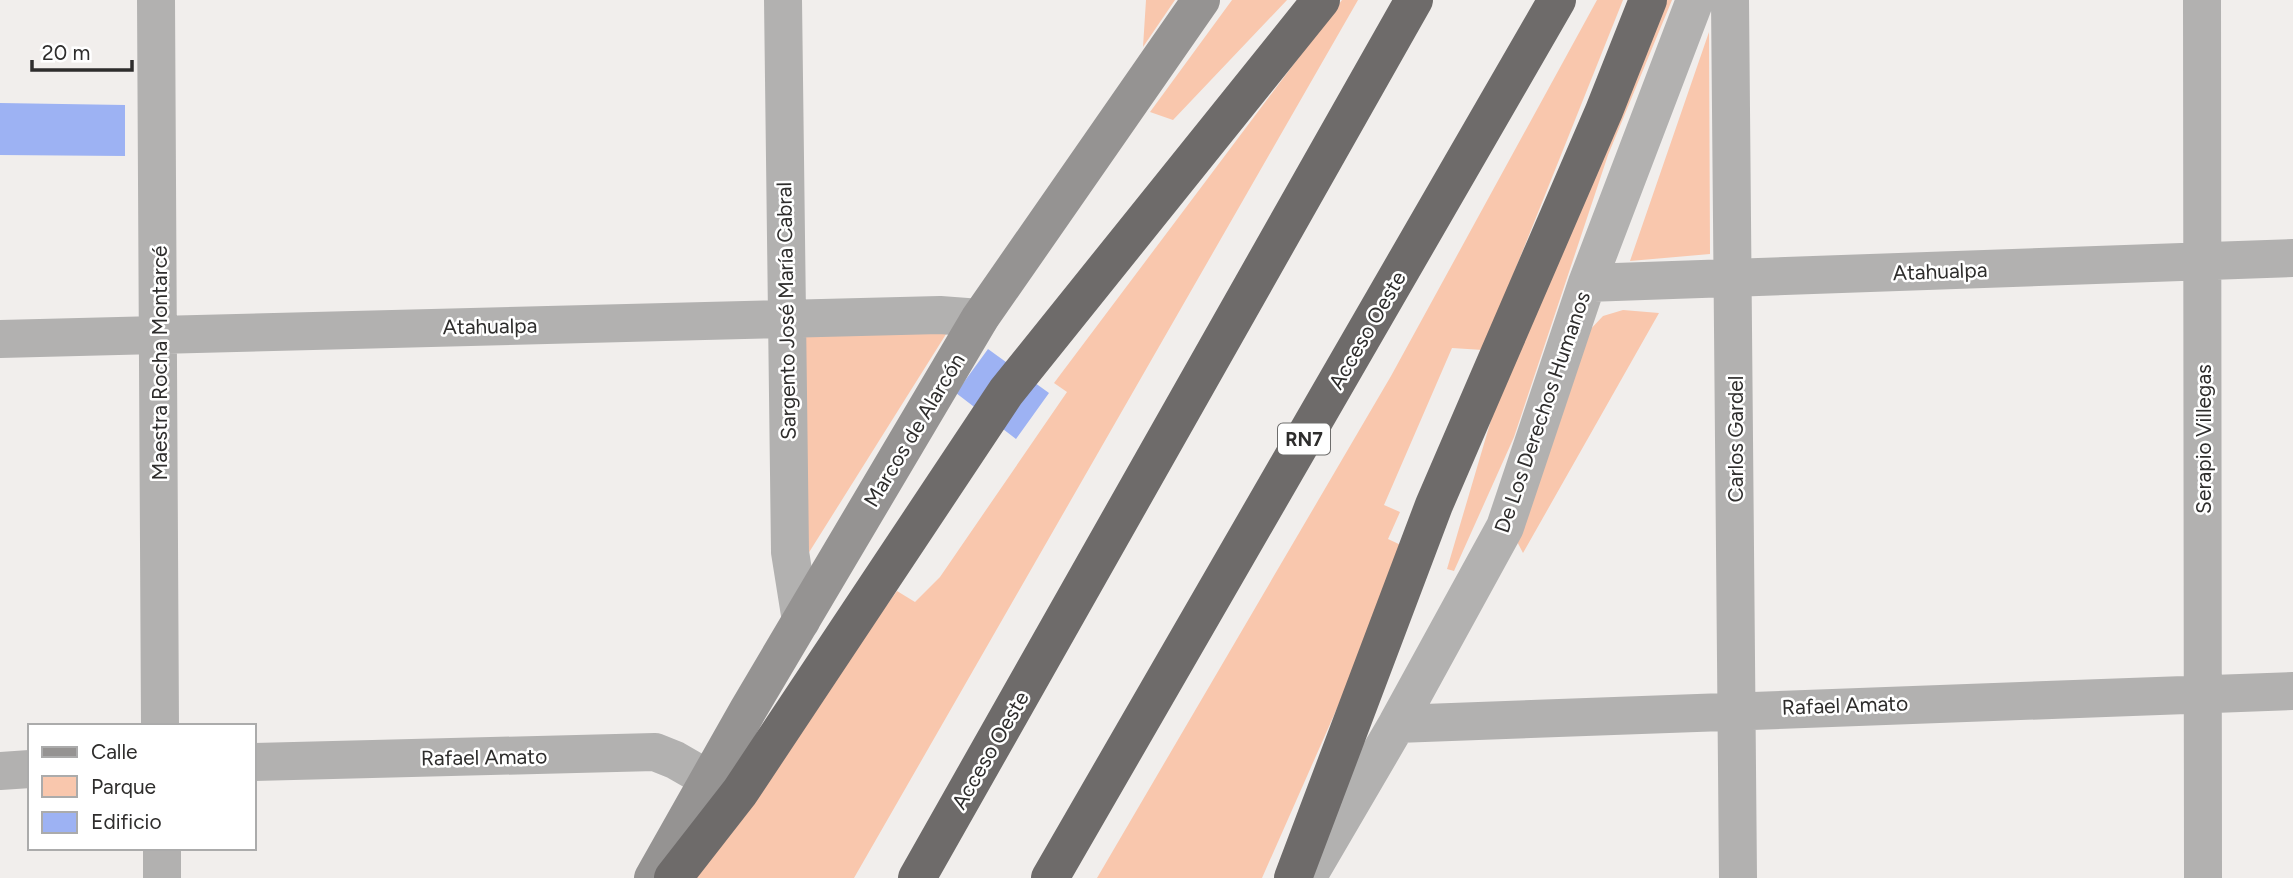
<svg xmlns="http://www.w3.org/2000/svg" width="2293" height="878" font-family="Figtree,sans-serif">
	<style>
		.green { fill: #f9c7ad }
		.building { fill: #9db2f3 }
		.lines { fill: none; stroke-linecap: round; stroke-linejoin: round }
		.street { stroke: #b2b1b0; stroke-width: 38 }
		.secondary { stroke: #959392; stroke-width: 38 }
		.highway { stroke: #6e6b6a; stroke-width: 38 }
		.labels { text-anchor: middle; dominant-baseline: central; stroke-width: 5; stroke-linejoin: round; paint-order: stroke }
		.shield { fill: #fff; stroke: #6d6c6b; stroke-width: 2 }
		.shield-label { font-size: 19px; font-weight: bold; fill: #2e2d2c }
		.street-label { font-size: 21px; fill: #2e2d2c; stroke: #fff }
	</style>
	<rect width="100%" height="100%" fill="#f1eeec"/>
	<path class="green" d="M1146 0H1175L1143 47Z
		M1232 0H1287L1173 120 1150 112Z
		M1342 0H1358L854 878H688L897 591 915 602 940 577 1067 392 1054 383Z
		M1597 0H1623L1483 350 1452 348 1384 505 1400 512 1388 539 1403 546 1338 706 1262 878H1097L1391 376Z
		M1656 0H1672L1608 155 1514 437 1454 571 1447 569 1507 366Z
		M1709 32 1710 254 1630 261Z
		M1623 310 1659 313 1523 553 1512 532 1587 333 1603 316Z
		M803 330 948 331 808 554Z"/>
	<path class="building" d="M0 103 125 105V156L0 155Z
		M988 349 1049 393 1016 439 956 393Z"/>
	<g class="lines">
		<path class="street" d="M156 0 160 726
			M783 0 790 552 801 621
			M1730 0 1738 878
			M2202 0 2203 878
			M1587 283 2293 258
			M0 339 940 315 980 318
			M1397 724 2293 691
			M254 762 655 752 675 760 708 779
			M0 771 30 769
			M162 848V878
			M1307 878 1397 724 1505 527 1587 283 1695 0"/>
		<path class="secondary" d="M653 878 748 710 980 318 1201 0"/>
		<path class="highway" d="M673 878 740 792 1006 392 1321 0
			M917 878 1414 0
			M1050 878 1557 0
			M1293 878 1434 505 1604 111 1648 0"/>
	</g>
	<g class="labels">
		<rect class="shield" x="1278" y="423.5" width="52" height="31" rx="5"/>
		<g class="shield-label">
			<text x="1304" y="439">RN7</text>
		</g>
		<g class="street-label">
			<text transform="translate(1940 271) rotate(-2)">Atahualpa</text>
			<text transform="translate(786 311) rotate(-91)">Sargento José María Cabral</text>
			<text transform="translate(490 326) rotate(-1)">Atahualpa</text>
			<text transform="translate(1367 330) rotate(-60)">Acceso Oeste</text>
			<text transform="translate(159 363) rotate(-90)">Maestra Rocha Montarcé</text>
			<text transform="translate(1542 412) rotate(-71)">De Los Derechos Humanos</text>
			<text transform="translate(914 430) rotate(-59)">Marcos de Alarcón</text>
			<text transform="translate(1735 439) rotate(-90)">Carlos Gardel</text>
			<text transform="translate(2203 439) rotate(-90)">Serapio Villegas</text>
			<text transform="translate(1845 705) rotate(-2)">Rafael Amato</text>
			<text transform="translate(990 750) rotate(-60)">Acceso Oeste</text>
			<text transform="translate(484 757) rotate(-1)">Rafael Amato</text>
		</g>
	</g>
	<rect x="28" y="724" width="228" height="126" fill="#ffffff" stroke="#ababab" stroke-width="2"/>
	<rect x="42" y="747" width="35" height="10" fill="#959392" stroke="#ababab" stroke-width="2"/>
	<text x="91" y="759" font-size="21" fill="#2e2d2c">Calle</text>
	<rect x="42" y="776" width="35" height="21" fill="#f9c7ad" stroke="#ababab" stroke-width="2"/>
	<text x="91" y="794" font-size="21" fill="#2e2d2c">Parque</text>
	<rect x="42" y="812" width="35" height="21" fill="#9db2f3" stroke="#ababab" stroke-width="2"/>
	<text x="91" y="829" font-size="21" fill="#2e2d2c">Edificio</text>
	<path d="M32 60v10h100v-10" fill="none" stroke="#2e2d2c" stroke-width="3.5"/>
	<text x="42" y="60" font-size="21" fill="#2e2d2c" stroke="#ffffff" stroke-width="5" paint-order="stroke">20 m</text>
</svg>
